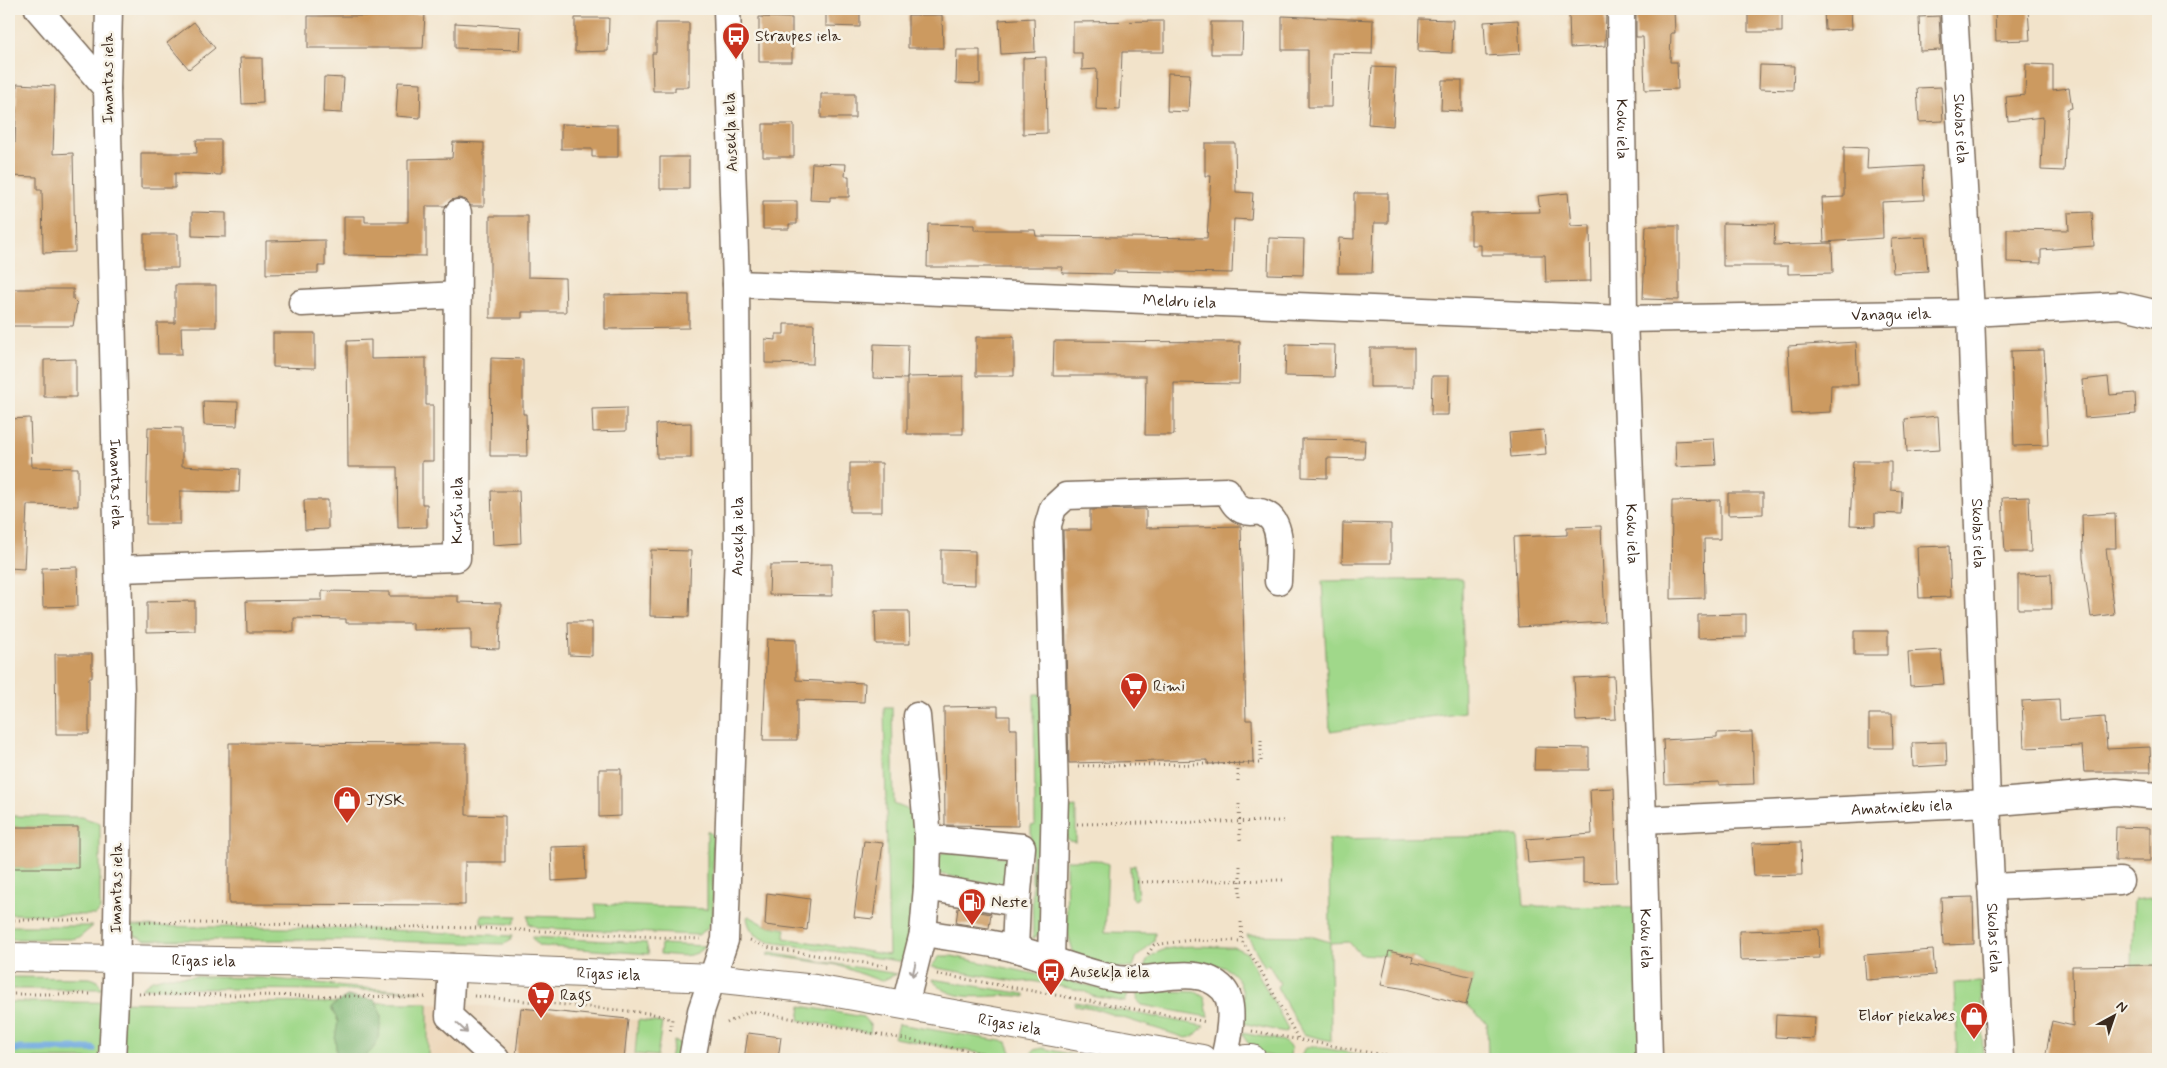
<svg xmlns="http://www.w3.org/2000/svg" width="2167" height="1068" font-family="Mynerve,sans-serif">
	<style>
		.built { fill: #edd7ba }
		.green { fill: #a0d88a; stroke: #6e8154 }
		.forest { fill: #80b876; stroke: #5e714a }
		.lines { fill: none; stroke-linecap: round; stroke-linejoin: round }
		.stream { stroke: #71aae0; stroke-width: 7 }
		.building { fill: #cc9a60 }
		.minor-casing { stroke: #7b6b5a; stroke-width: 29 }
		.major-casing { stroke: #7b6b5a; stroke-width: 30 }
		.path { stroke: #7b6b5a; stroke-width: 3; stroke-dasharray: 1 4; stroke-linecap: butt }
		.minor { stroke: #fff; stroke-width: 26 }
		.major { stroke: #fff; stroke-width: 28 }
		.oneway { stroke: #a79f9a }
		.labels { text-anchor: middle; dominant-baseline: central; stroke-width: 5; stroke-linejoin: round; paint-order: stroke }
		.poi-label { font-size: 16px; fill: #3b2a1e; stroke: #f7f3e8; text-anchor: start }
		.street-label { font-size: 16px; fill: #3b2a1e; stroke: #f7f3e8 }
	</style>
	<rect width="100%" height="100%" fill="#f7f3e8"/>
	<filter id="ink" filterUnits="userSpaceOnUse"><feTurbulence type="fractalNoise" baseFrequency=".02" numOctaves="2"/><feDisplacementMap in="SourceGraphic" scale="10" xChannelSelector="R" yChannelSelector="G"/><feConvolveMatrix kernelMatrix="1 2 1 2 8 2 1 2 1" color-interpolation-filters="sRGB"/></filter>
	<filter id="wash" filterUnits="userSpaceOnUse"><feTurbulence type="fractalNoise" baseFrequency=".0096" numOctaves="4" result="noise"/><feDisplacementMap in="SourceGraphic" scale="20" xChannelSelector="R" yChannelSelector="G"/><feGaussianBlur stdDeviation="1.12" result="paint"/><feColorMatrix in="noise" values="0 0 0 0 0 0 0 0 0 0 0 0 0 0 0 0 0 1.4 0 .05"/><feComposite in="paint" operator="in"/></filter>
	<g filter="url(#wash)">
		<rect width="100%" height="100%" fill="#f2e3ca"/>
		<path class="built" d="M428 1003 521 1008 662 1023 657 1059H428Z"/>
		<path class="green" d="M1462 579 1464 712 1330 731 1322 581Z
			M1034 694H1040L1044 833 1040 933 1033 939 1031 826 1035 825Z
			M884 707H892L894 804 914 812 920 884 905 962 770 942C756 936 749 932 747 917L749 916 765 925 786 929 784 938 889 955Z
			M1076 807V842L1069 841 1066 837V812L1069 808Z
			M9 816 81 817 100 823V910L96 915 9 914V868H78V827H9Z
			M707 831 713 835V918L707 929 698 935 539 928 529 924 528 916 597 918 595 904 707 909Z
			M1518 836 1524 906 1637 907 1641 1059H1488L1487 1023 1466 1005 1473 977 1427 966 1413 957 1360 954 1349 942 1330 943 1331 1041 1303 1034 1277 987 1280 983 1268 964 1265 967 1247 935 1310 936 1330 942 1329 839Z
			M943 852 1008 857 1011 888 939 874 937 859Z
			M1066 860H1097L1108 864 1105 932 1155 933 1154 941 1136 958 1133 968 1112 967 1074 954 1067 931Z
			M1135 865 1138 898 1135 900 1131 897 1130 867Z
			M2158 897V965L2132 966 2134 900Z
			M481 915 517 916 513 924 481 923Z
			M9 926H93L80 937 71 939H9Z
			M128 926 369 929 512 936 510 941 504 944 340 940H145L133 935Z
			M531 937 646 943 649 954 539 946Z
			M661 944 706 946C694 960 676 955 660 954Z
			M1234 947 1247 953 1288 1029 1285 1032 1242 1023C1255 948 1193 961 1144 969 1149 938 1211 948 1234 947Z
			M770 953 897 974 881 981 837 965 767 955Z
			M940 956H952L1086 985 1129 992 1125 1002 1092 996 1084 991 1032 981 1019 982 931 967Z
			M168 976 263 978 328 984 343 987 421 991 141 988 152 980Z
			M9 977 90 978 96 980 103 989H9Z
			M932 979 1025 994V997C994 991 954 1008 932 979Z
			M1981 982 1983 1058 1971 1059 1957 1056 1954 983Z
			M1139 990 1196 992 1205 998 1208 1017 1142 1005 1137 1000Z
			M9 1002 428 1003V1059H9Z
			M1075 1002 1204 1026 1194 1036 1186 1038 1092 1008 1074 1005Z
			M801 1006 863 1017 871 1026 870 1033 799 1020Z
			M638 1020 662 1023 657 1056 635 1054Z
			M898 1024 1007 1042 1014 1059 894 1038Z
			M1242 1033 1284 1041 1291 1048 1290 1056C1271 1061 1249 1051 1242 1033Z
			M674 1041 680 1043 677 1059H670Z
			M1312 1046 1385 1059H1300L1304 1049Z
			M1042 1048 1077 1056 1079 1059H1041L1029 1056 1034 1050Z"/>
		<path class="forest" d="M347 996 375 1000C383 1016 382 1018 379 1034 373 1059 360 1059 337 1059L335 1039 338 1021 331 1007Z"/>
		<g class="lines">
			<path class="stream" d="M9 1049H93"/>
		</g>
		<g id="blocks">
			<path class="building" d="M826 9H860V27L826 26Z
				M1636 9H1674L1675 33H1671L1670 62H1677L1678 89 1645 90 1643 37H1636Z
				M1748 9H1782V32H1748Z
				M1824 9H1851L1852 29 1825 30Z
				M1995 9H2028L2030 40 1996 41Z
				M1606 12 1605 46 1570 48 1569 13Z
				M372 14H425L423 48H308V16H372Z
				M908 15H942L943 48H908Z
				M1282 16 1373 20 1372 54 1332 53 1331 107H1308V50H1282Z
				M1939 16 1941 50 1920 51 1919 17Z
				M759 17 792 18V62H759Z
				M575 18H609L608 51 575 52Z
				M1034 18 1035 52 1001 54 999 20Z
				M1419 19 1453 20 1452 53 1418 52Z
				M1518 20 1520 54 1486 56 1484 22Z
				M1164 21V52H1122L1120 110 1096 109 1097 69 1082 70V53H1073V22Z
				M194 22 215 48 189 69 167 43Z
				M1211 22H1243L1242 54H1211Z
				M455 23 521 27 520 50 455 48Z
				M656 23H689V87H675V91H653L652 53H656Z
				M957 50H980V84L956 83Z
				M1046 57 1047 133 1023 134V58Z
				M240 58H262L263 103 242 104Z
				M2026 64 2053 65V90L2069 88 2072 108 2067 109 2064 171 2041 170 2043 117 2008 121 2006 97 2025 95Z
				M1760 65 1794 66 1793 90 1759 89Z
				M1372 67 1396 68 1393 126 1368 124Z
				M1168 73 1190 74 1188 112 1167 111Z
				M324 77 344 78 342 113 323 112Z
				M1442 80H1462V111L1441 110Z
				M398 82 421 83 420 118 396 116Z
				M17 84 55 86 53 154 73 153 75 252 43 253 42 190H37V177L9 176V143H15Z
				M1941 87 1943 121 1919 122 1917 88Z
				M821 94H855V118H821Z
				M561 124 618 125V157H592V149H561Z
				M763 124H794V157H763Z
				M196 140H221V175L175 173V188H141V153H197Z
				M453 142 484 143V206H471L466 200 459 198 451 200 445 206H426V256L344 255V216H365V222H408V159L452 158Z
				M1205 143H1235L1236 192 1253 193 1251 220 1234 219 1232 273 1114 271V274L1062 273 1063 267H927L928 224 974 225V230H1035L1036 236 1207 238 1211 176H1205Z
				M1844 147 1868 148 1867 169 1923 166 1924 200 1882 202 1883 238 1824 242 1822 198 1844 197Z
				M660 157H689V189H660Z
				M812 163 846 164 845 176H849V197H830V201L810 200Z
				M1354 193H1388V223H1374L1372 273H1338L1339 238 1354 239Z
				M1568 193 1571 226 1590 225 1591 281 1546 282 1545 255H1481V245H1471V213L1540 212 1538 196Z
				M763 201H797V224H789V229H763Z
				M192 212 226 213V237L192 236Z
				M2092 212 2094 246 2041 250V263L2007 262V229L2069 230 2068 213Z
				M490 216H528V277L565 278 566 312H522V318H490Z
				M1723 223 1775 224 1774 245 1832 243 1833 273 1788 274V266H1723Z
				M1646 226H1679V300L1643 299Z
				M144 234H178V268H144Z
				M1925 237 1928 271 1893 273 1891 239Z
				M1269 238 1304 239 1303 275 1268 274Z
				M325 240V266H318V273L266 274V241Z
				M175 285H216V327H181L182 354H158L157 323H175Z
				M9 289H73V299L77 303 73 326H9Z
				M645 294 689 295V328L605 329V295Z
				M784 324H814L813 364 765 363V339L776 340V334H784Z
				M273 333H315V368L273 367Z
				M976 337H1014V376H976Z
				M371 340V359L426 358V405H433V461H422V504H427V527L398 528 397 467H348L347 341Z
				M1054 341 1240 342 1239 384 1174 383V435H1145L1146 376H1053Z
				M1856 342 1858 385H1831L1830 412 1792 414 1788 346Z
				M874 344 908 345 907 379 873 378Z
				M1286 344 1335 345 1334 377 1285 376Z
				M1370 348H1414V387H1370Z
				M2044 350 2048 445 2014 446 2011 351Z
				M491 358 523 359V414H526L527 456H490Z
				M76 359V397H44V360Z
				M963 376V434H907V377Z
				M1432 376H1449L1448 415H1431Z
				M2108 377 2110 395 2135 393 2136 414 2085 418 2082 380Z
				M203 401 238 402 237 426 204 425Z
				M626 408V431L593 432 592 409Z
				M1938 416 1940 450 1907 452 1905 419Z
				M30 418 32 467 78 468V506L27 505 24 569 9 568V419Z
				M691 423V458H657L656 424Z
				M148 427 182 428V466L240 469 239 492 180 491V524H146Z
				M1544 430 1546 454 1511 457 1509 433Z
				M1302 439 1365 440 1364 459 1327 458V478L1302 477Z
				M1714 439 1716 465 1676 467 1675 441Z
				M1853 461H1891V490L1902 491 1901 514 1875 513V526L1850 525Z
				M850 463H882V512H850Z
				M491 491H519L521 543 493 545Z
				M1728 493H1763V514L1728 515Z
				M2029 497 2031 552H2005L2002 498Z
				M304 500H328V529L305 530Z
				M1720 500V539H1704L1705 598 1671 599 1672 501Z
				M1146 509V528L1241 526 1246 720H1252L1253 763 1207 764V760L1069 763 1063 530H1090V510Z
				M2115 513 2116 548H2106L2114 614 2091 617 2083 558 2082 515Z
				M1343 523 1391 524V563H1342Z
				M1601 526 1605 622 1518 627 1514 537 1567 535V527Z
				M1949 546 1951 597 1919 598 1917 547Z
				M651 550 691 551 689 617 650 616Z
				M941 550 975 551V585L941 584Z
				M832 564V596L769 595 770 565Z
				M77 567 78 606 43 607 42 568Z
				M2051 574 2052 609H2018V575Z
				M322 591 389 592V596H458V602L501 603 499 649 471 648V629L413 630V623H346V619L294 618V632H247L246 601 322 600Z
				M195 601V631L147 632V602Z
				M875 611H909L910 644H876Z
				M1746 614V637L1698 638V615Z
				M568 622H592V656L569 655Z
				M1854 631H1888V655H1854Z
				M767 639 796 640V680L865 683 864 702 797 700V740H763Z
				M1941 650 1944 684 1910 686 1908 652Z
				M55 654H92V678H89V734H56Z
				M1614 676 1616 719 1576 721 1574 678Z
				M2059 699 2060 720 2105 717 2107 749 2150 747 2151 772H2084L2082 746 2024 748 2022 701Z
				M998 706V716H1010V729H1017L1018 826 945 825 944 707Z
				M1869 714H1892L1893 748H1869Z
				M1752 732 1754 784 1719 785V782L1665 784 1663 740 1717 737V733Z
				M1946 742 1947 765 1913 767 1912 743Z
				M229 743 466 744V815L505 816V862H465V905L229 904Z
				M1535 747 1589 748V770H1534Z
				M599 769H621V816L599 817Z
				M1614 788 1617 882 1583 883V859L1528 863 1526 839 1592 834 1590 789Z
				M9 827H78V868H9Z
				M2116 827 2150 828V861H2115Z
				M864 841 883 843 873 919 854 917Z
				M1801 842 1802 875 1754 876 1752 843Z
				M585 846 586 879 552 881 551 847Z
				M767 893 810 899 807 930 765 925Z
				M1973 897 1974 944 1943 945 1941 898Z
				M958 908 991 914 989 928 956 923Z
				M1819 929 1820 958 1740 960 1739 931Z
				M1933 950 1935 975 1866 980 1864 955Z
				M1389 951 1413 957 1412 962 1473 977 1466 1005 1406 989 1381 985Z
				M2158 965V1035L2153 1059H2045L2052 1021 2073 1026 2072 966Z
				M521 1008 628 1019 624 1059H571L516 1054Z
				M1776 1015 1815 1017 1814 1039 1775 1037Z
				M748 1033 781 1037 778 1059H744Z"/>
		</g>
	</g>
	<g filter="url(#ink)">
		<use href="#blocks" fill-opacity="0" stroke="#7b6b5a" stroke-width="1"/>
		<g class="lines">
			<g class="minor-casing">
				<g id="minor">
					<path d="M38 9 107 89"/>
					<path id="s1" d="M109 9 107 89 121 694 116 981 112 1059"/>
					<path id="s2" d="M1621 9 1624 319 1643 820 1649 1059"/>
					<path id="s3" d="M1954 9 1971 313 1987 803 2000 1059"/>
					<path id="s4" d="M736 284 1624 319 1971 313 2120 305 2158 314"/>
					<path d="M302 303 458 295"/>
					<path id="s5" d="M119 569 457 558 458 213"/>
					<path d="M917 716 928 838 927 887 1017 903 1015 949"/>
					<path id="s6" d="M1643 820 1987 803 2116 792 2158 796"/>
					<path d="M928 838 1022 847 1017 903"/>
					<path d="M1991 887 2120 881"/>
					<path d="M923 933C953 938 986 941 1016 949 1050 958 1083 973 1118 979 1151 984 1198 962 1223 989 1237 1004 1228 1042 1224 1059"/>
					<path d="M1051 961 1055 795 1048 525 1053 508 1066 496 1227 491C1233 503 1238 512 1251 512 1255 512 1260 511 1263 513 1286 521 1278 562 1278 581"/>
					<path d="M452 967 449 1016 496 1059"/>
					<path d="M905 1005 923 933 927 887"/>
					<path id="s7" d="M692 1059 701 1011 725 940 738 550 736 284 727 9"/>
				</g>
			</g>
			<g class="major-casing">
				<g id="major">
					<path id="s8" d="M9 957 334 963 713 978 815 989 1202 1059"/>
					<path d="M1246 1059H1252"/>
				</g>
			</g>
			<path class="path" d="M1238 765V782
				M1078 766 1261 763V740
				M1239 804 1240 840
				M1077 824 1283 821
				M1137 882 1283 880
				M1240 897V862
				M9 920H94
				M140 922 482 928 701 939
				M1241 922 1242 941 1261 971 1299 1040
				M750 940 770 948 891 967
				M1148 954 1154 945 1191 940 1242 941
				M937 974 1207 1022
				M9 994H91
				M139 994 426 997
				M474 996 649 1013 672 1019 670 1033
				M727 1023 751 1011 1013 1059
				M1252 1031 1404 1059"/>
			<use href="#minor" class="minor"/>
			<use href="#major" class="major"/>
		</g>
		<defs><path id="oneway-shaft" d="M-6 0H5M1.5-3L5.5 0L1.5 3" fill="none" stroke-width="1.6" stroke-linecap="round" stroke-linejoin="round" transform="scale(1.25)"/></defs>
		<g class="oneway">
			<use href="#oneway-shaft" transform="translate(914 969) rotate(103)"/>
			<use href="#oneway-shaft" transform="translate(462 1028) rotate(43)"/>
		</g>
	</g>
	<defs>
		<g id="bus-pin" transform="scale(1.4375)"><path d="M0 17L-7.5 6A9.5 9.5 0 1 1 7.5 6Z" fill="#c8321e" stroke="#f7f3e8"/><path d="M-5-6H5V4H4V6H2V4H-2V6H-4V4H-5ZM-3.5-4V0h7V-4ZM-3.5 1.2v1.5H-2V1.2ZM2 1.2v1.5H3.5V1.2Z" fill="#fff"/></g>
		<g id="supermarket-pin" transform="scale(1.4375)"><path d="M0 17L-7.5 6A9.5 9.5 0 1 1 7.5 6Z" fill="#c8321e" stroke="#f7f3e8"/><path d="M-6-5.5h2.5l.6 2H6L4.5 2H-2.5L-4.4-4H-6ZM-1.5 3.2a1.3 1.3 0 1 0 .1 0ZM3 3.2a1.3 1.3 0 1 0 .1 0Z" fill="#fff"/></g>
		<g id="shop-pin" transform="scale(1.4375)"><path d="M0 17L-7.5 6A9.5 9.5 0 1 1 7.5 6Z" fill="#c8321e" stroke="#f7f3e8"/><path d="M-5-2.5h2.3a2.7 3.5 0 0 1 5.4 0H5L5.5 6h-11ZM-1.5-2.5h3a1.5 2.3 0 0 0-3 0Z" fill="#fff"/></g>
		<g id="fuel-pin" transform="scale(1.4375)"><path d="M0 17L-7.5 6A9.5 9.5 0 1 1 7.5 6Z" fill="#c8321e" stroke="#f7f3e8"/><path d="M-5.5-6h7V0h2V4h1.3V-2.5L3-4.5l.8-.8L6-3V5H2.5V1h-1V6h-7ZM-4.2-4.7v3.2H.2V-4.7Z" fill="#fff"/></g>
	</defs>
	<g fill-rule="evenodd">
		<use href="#bus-pin" x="736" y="36"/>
		<use href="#supermarket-pin" x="1134" y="686"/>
		<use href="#shop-pin" x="347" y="800"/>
		<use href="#fuel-pin" x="972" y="902"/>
		<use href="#bus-pin" x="1051" y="972"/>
		<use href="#supermarket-pin" x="541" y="995"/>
		<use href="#shop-pin" x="1974" y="1016"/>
	</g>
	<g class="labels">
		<g class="poi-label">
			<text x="755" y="36">Straupes iela</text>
			<text x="1153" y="686">Rimi</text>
			<text x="366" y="800">JYSK</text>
			<text x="991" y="902">Neste</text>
			<text x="1070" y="972">Ausekļa iela</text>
			<text x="560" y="995">Rags</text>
			<text x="1955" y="1016" text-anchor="end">Eldor piekabes</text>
		</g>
		<g class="street-label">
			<text transform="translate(108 78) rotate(-90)">Imantas iela</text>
			<text stroke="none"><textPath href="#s2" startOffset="120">Koku iela</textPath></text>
			<text stroke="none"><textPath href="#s3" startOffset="120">Skolas iela</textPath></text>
			<text transform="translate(731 132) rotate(-92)">Ausekļa iela</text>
			<text stroke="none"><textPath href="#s4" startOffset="444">Meldru iela</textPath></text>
			<text stroke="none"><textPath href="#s4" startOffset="1156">Vanagu iela</textPath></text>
			<text stroke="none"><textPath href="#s1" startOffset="475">Imantas iela</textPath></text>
			<text stroke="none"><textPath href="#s5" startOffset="386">Kuršu iela</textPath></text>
			<text stroke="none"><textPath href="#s2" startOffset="525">Koku iela</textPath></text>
			<text stroke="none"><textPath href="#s3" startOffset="525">Skolas iela</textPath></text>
			<text stroke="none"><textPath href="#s7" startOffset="528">Ausekļa iela</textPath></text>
			<text stroke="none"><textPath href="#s6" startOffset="259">Amatnieku iela</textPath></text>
			<text transform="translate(117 888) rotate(-89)">Imantas iela</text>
			<text stroke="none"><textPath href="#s2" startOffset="930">Koku iela</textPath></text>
			<text stroke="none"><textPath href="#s3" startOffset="930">Skolas iela</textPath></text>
			<text stroke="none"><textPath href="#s8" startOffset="195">Rīgas iela</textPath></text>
			<text stroke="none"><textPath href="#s8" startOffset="600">Rīgas iela</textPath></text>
			<text stroke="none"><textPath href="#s8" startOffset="1005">Rīgas iela</textPath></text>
		</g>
	</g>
	<rect width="2167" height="1068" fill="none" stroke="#f7f3e8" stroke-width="30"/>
	<g transform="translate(2114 1016) rotate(40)" stroke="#f7f3e8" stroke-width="4" paint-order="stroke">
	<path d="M0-4L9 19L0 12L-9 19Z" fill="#3b2a1e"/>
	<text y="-8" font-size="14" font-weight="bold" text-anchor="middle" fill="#3b2a1e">N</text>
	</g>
</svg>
